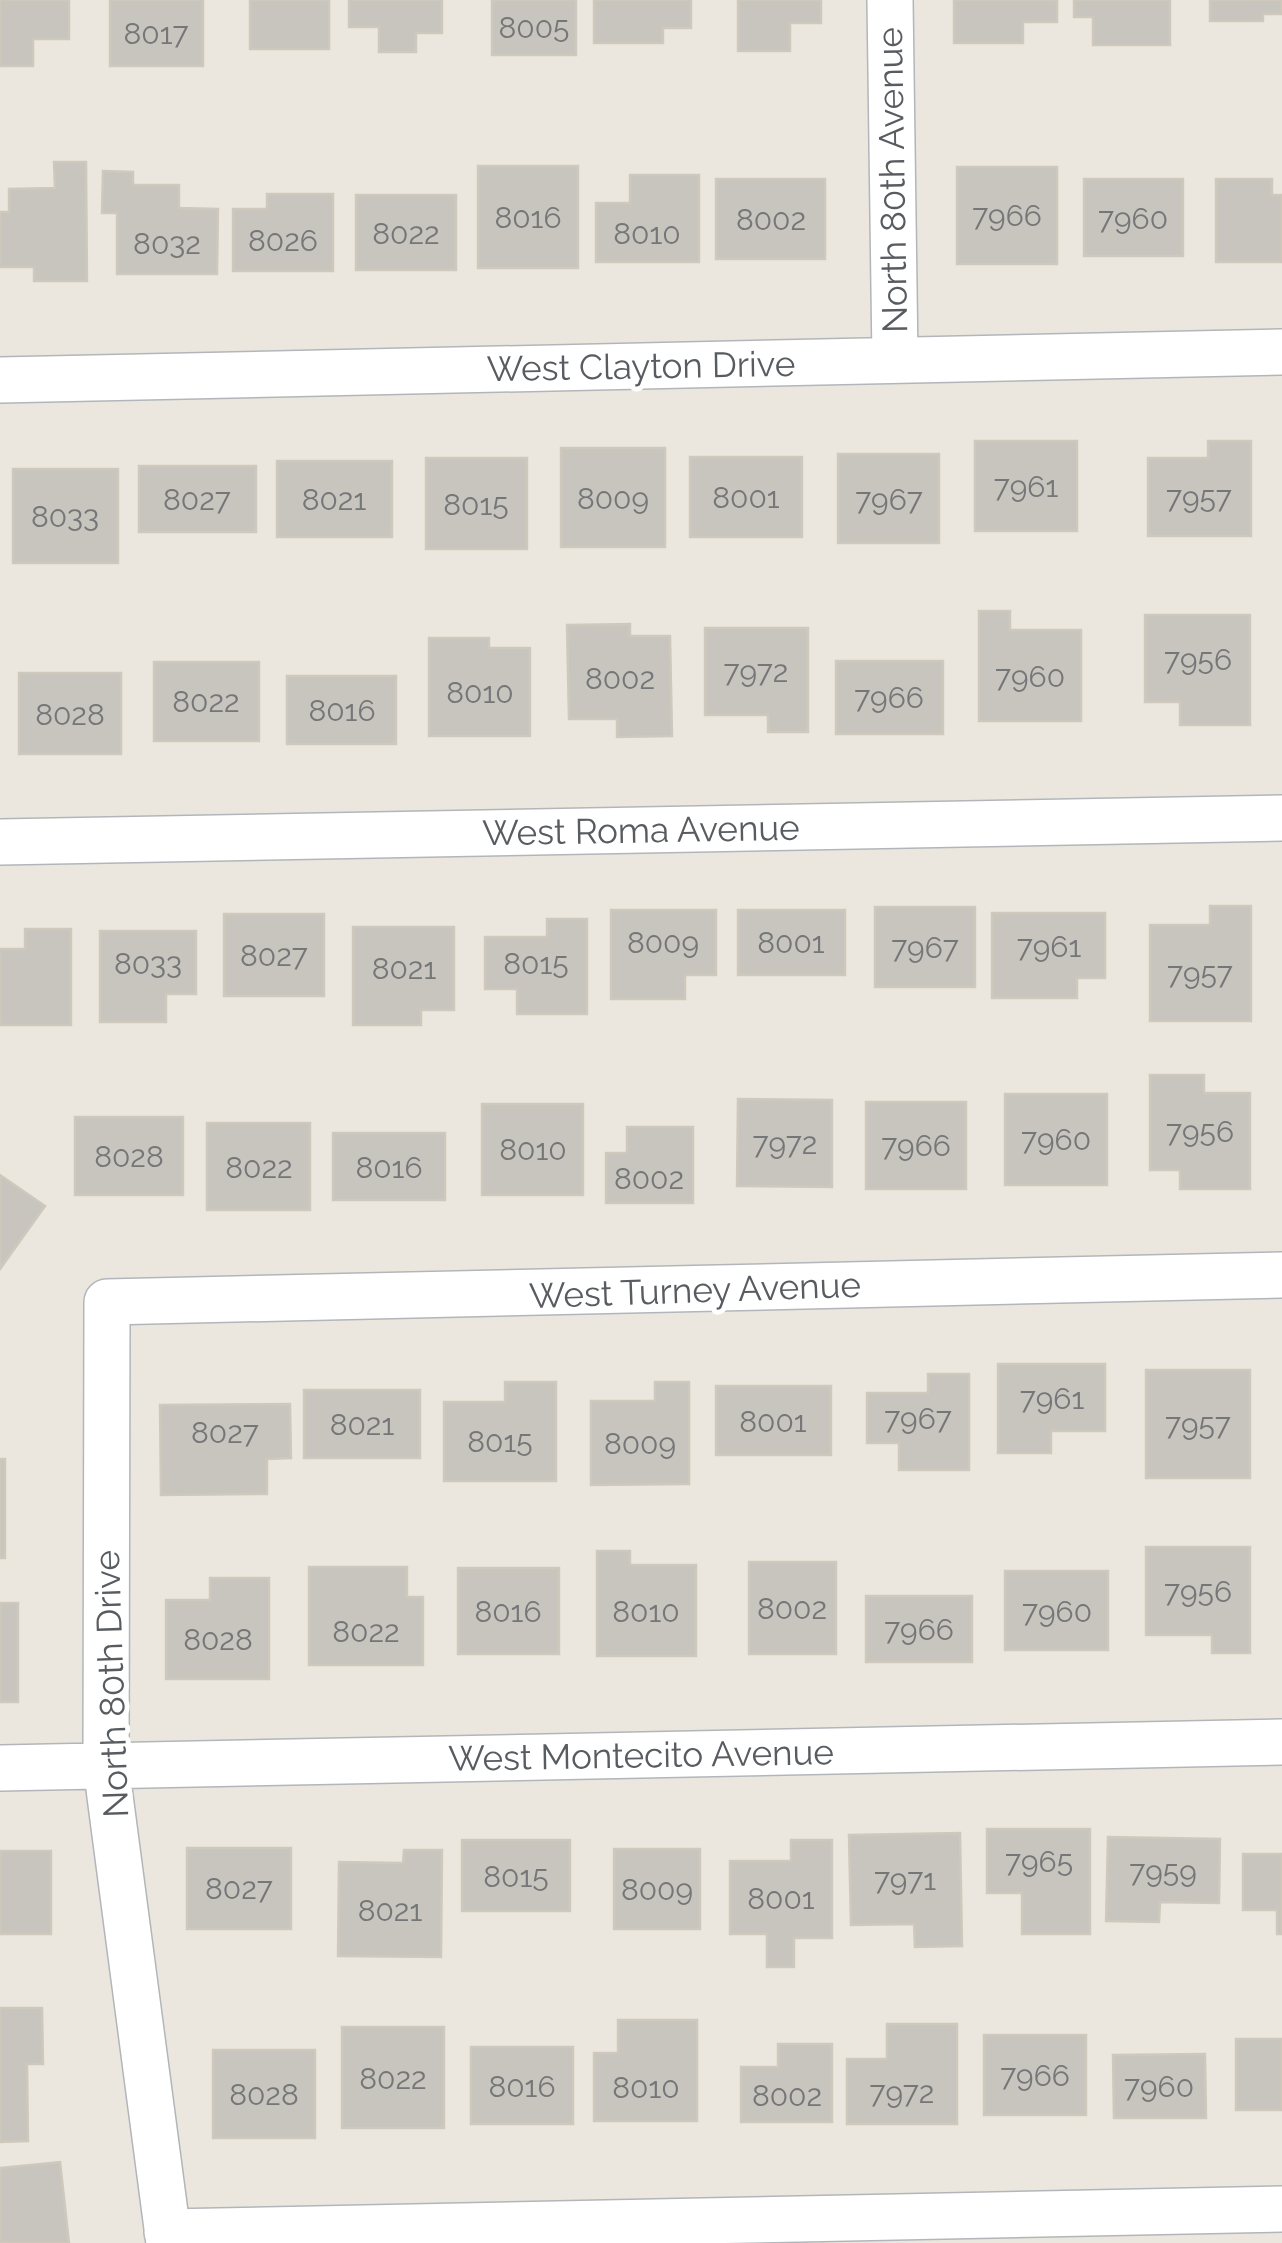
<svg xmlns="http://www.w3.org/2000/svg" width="1282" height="2243" font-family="Raleway,sans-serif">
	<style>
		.building { fill: #c8c4be; stroke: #cfc9bd; stroke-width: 2.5 }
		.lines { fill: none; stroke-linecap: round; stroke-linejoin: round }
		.minor-casing { stroke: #b2b6ba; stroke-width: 48 }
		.minor { stroke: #fff; stroke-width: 45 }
		.labels { text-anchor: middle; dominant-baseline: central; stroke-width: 10; stroke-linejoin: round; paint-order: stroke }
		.number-label { font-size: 30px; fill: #747678 }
		.street-label { font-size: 35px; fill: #585c60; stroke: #fff }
	</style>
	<rect width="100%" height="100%" fill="#ebe7df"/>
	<path class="building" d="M0 0H69V39H33V66H0Z
		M110 0H203V66H110Z
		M250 0H329V49H250Z
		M349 0H442V33H416V52H379V27H349Z
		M492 0H576V55H492Z
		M594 0H691V28H663V43H594Z
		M738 0H821V23H790V51H738Z
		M954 0H1057V22H1023V43H954Z
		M1074 0H1170V45H1093V17H1074Z
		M1210 0H1282V14H1263V21H1210Z
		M54 162H86L87 281H34V267H0V212H9V189L55 188Z
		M478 166H578V268H478Z
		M957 167H1057V264H957Z
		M103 171 133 172V185H179V208L218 209 217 274H117V213H102Z
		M630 175H699V262H596V203H630Z
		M716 179H825V259H716Z
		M1084 179H1183V256H1084Z
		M1216 179H1272V195H1282V262H1216Z
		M267 194H333V271H233V209H267Z
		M356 195H456V270H356Z
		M975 441H1077V531H975Z
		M1208 441H1251V536H1148V458H1208Z
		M561 448H665V547H561Z
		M838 454H939V543H838Z
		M690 457H802V537H690Z
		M426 458H527V549H426Z
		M277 461H392V537H277Z
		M139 466H256V532H139Z
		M13 469H118V563H13Z
		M979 611H1010V630H1081V721H979Z
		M1145 615H1250V725H1180V702H1145Z
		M630 624V636H670L672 736 617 737V719H569L567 625Z
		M705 628H808V732H768V715H705Z
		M429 638H489V648H530V736H429Z
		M836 661H943V734H836Z
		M154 662H259V741H154Z
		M19 673H121V754H19Z
		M287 676H396V744H287Z
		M1210 906H1251V1021H1150V925H1210Z
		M875 907H975V987H875Z
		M611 910H716V975H685V999H611Z
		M738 910H845V975H738Z
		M992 913H1105V978H1077V998H992Z
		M224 914H324V996H224Z
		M547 919H587V1014H517V989H485V937H547Z
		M353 927H454V1010H421V1025H353Z
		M25 929H71V1025H0V949H25Z
		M100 931H196V994H166V1022H100Z
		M1150 1075H1204V1093H1250V1189H1180V1170H1150Z
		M1005 1094H1107V1185H1005Z
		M738 1099 832 1100V1187L737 1186Z
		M866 1102H966V1189H866Z
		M482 1104H583V1195H482Z
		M75 1117H183V1195H75Z
		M207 1123H310V1210H207Z
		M627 1127H693V1203H606V1153H627Z
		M333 1133H445V1200H333Z
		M0 1175 45 1206 0 1269Z
		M998 1364H1105V1431H1051V1453H998Z
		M1146 1370H1250V1478H1146Z
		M928 1374H969V1470H899V1443H867V1393H928Z
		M505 1382H556V1481H444V1402H505Z
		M655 1382H689V1484L591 1485V1401H655Z
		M716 1386H831V1455H716Z
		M304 1390H420V1458H304Z
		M290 1404 291 1458 267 1459V1494L161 1495 160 1405Z
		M0 1459H5V1558H0Z
		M1146 1547H1250V1653H1212V1635H1146Z
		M597 1551H630V1565H696V1656H597Z
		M749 1562H836V1654H749Z
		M309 1567H407V1597H423V1665H309Z
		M458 1568H559V1654H458Z
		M1005 1571H1108V1650H1005Z
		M210 1578H269V1679H166V1600H210Z
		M866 1596H972V1662H866Z
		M0 1603H18V1702H0Z
		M987 1829H1090V1934H1022V1893H987Z
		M960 1833 962 1946 915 1947 914 1924 851 1925 849 1835Z
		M1108 1837 1220 1839 1219 1903 1160 1902 1159 1922 1106 1921Z
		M462 1840H570V1911H462Z
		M791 1840H832V1938H794V1967H767V1934H730V1861H791Z
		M187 1848H291V1929H187Z
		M614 1849H700V1929H614Z
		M404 1850H442L441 1957 338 1956 339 1862 403 1863Z
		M0 1851H51V1934H0Z
		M1243 1854H1282V1934H1277V1910H1243Z
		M0 2008H42L43 2064H27L28 2141 0 2142Z
		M618 2020H697V2121H594V2053H618Z
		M887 2024H957V2124H847V2059H887Z
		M342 2027H444V2128H342Z
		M984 2035H1086V2115H984Z
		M1236 2039H1282V2110H1236Z
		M778 2044H832V2122H741V2067H778Z
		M471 2047H573V2124H471Z
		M213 2050H315V2138H213Z
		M1205 2054 1206 2118H1114L1113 2055Z
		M60 2162 69 2243H0V2168Z"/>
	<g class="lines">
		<g class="minor-casing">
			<path id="minor" d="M890 0 895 360
				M0 380 1282 352
				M0 842 1282 818
				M0 1768 1282 1742
				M167 2232 1282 2209
				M169 2243 106 1766 107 1302C499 1296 890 1281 1282 1275"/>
		</g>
		<use href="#minor" class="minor"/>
	</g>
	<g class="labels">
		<g class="number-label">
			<text x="534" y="27">8005</text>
			<text x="156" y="33">8017</text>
			<text x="1007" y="215">7966</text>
			<text x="528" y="217">8016</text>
			<text x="1133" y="218">7960</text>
			<text x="771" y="219">8002</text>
			<text x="406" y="233">8022</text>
			<text x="647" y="233">8010</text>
			<text x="283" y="240">8026</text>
			<text x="167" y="243">8032</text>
			<text x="1026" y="486">7961</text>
			<text x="746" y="497">8001</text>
			<text x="1199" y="497">7957</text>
			<text x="613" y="498">8009</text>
			<text x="197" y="499">8027</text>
			<text x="334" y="499">8021</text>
			<text x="889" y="499">7967</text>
			<text x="476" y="504">8015</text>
			<text x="65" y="516">8033</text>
			<text x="1198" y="659">7956</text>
			<text x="756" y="671">7972</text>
			<text x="1030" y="676">7960</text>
			<text x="620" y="678">8002</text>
			<text x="480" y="692">8010</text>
			<text x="889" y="697">7966</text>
			<text x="206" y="701">8022</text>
			<text x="342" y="710">8016</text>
			<text x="70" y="714">8028</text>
			<text x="663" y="942">8009</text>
			<text x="791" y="942">8001</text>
			<text x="1049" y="946">7961</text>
			<text x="925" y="947">7967</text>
			<text x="274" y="955">8027</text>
			<text x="148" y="963">8033</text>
			<text x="536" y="963">8015</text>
			<text x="404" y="968">8021</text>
			<text x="1200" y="973">7957</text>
			<text x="1200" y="1131">7956</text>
			<text x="1056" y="1139">7960</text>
			<text x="785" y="1143">7972</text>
			<text x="916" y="1145">7966</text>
			<text x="533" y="1149">8010</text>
			<text x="129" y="1156">8028</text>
			<text x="259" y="1167">8022</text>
			<text x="389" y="1167">8016</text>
			<text x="649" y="1178">8002</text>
			<text x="1052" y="1398">7961</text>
			<text x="918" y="1418">7967</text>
			<text x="773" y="1421">8001</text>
			<text x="362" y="1424">8021</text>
			<text x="1198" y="1424">7957</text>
			<text x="225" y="1432">8027</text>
			<text x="500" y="1441">8015</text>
			<text x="640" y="1443">8009</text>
			<text x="1198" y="1591">7956</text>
			<text x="792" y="1608">8002</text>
			<text x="508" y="1611">8016</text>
			<text x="646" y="1611">8010</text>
			<text x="1057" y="1611">7960</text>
			<text x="919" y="1629">7966</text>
			<text x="366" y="1631">8022</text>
			<text x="218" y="1639">8028</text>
			<text x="1039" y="1861">7965</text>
			<text x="1163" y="1871">7959</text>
			<text x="516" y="1876">8015</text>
			<text x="905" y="1879">7971</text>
			<text x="239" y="1888">8027</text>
			<text x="657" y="1889">8009</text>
			<text x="781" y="1898">8001</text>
			<text x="390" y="1910">8021</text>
			<text x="1035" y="2075">7966</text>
			<text x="393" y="2078">8022</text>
			<text x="522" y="2086">8016</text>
			<text x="1159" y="2086">7960</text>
			<text x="646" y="2087">8010</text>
			<text x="902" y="2092">7972</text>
			<text x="264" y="2094">8028</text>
			<text x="787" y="2095">8002</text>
		</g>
		<g class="street-label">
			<text transform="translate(892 180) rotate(-91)">North 80th Avenue</text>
			<text transform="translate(641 366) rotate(-1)">West Clayton Drive</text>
			<text transform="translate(641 830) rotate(-1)">West Roma Avenue</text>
			<text transform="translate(695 1290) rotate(-2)">West Turney Avenue</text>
			<text transform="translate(111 1684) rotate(-92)">North 80th Drive</text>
			<text transform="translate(641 1755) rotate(-1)">West Montecito Avenue</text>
		</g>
	</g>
</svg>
